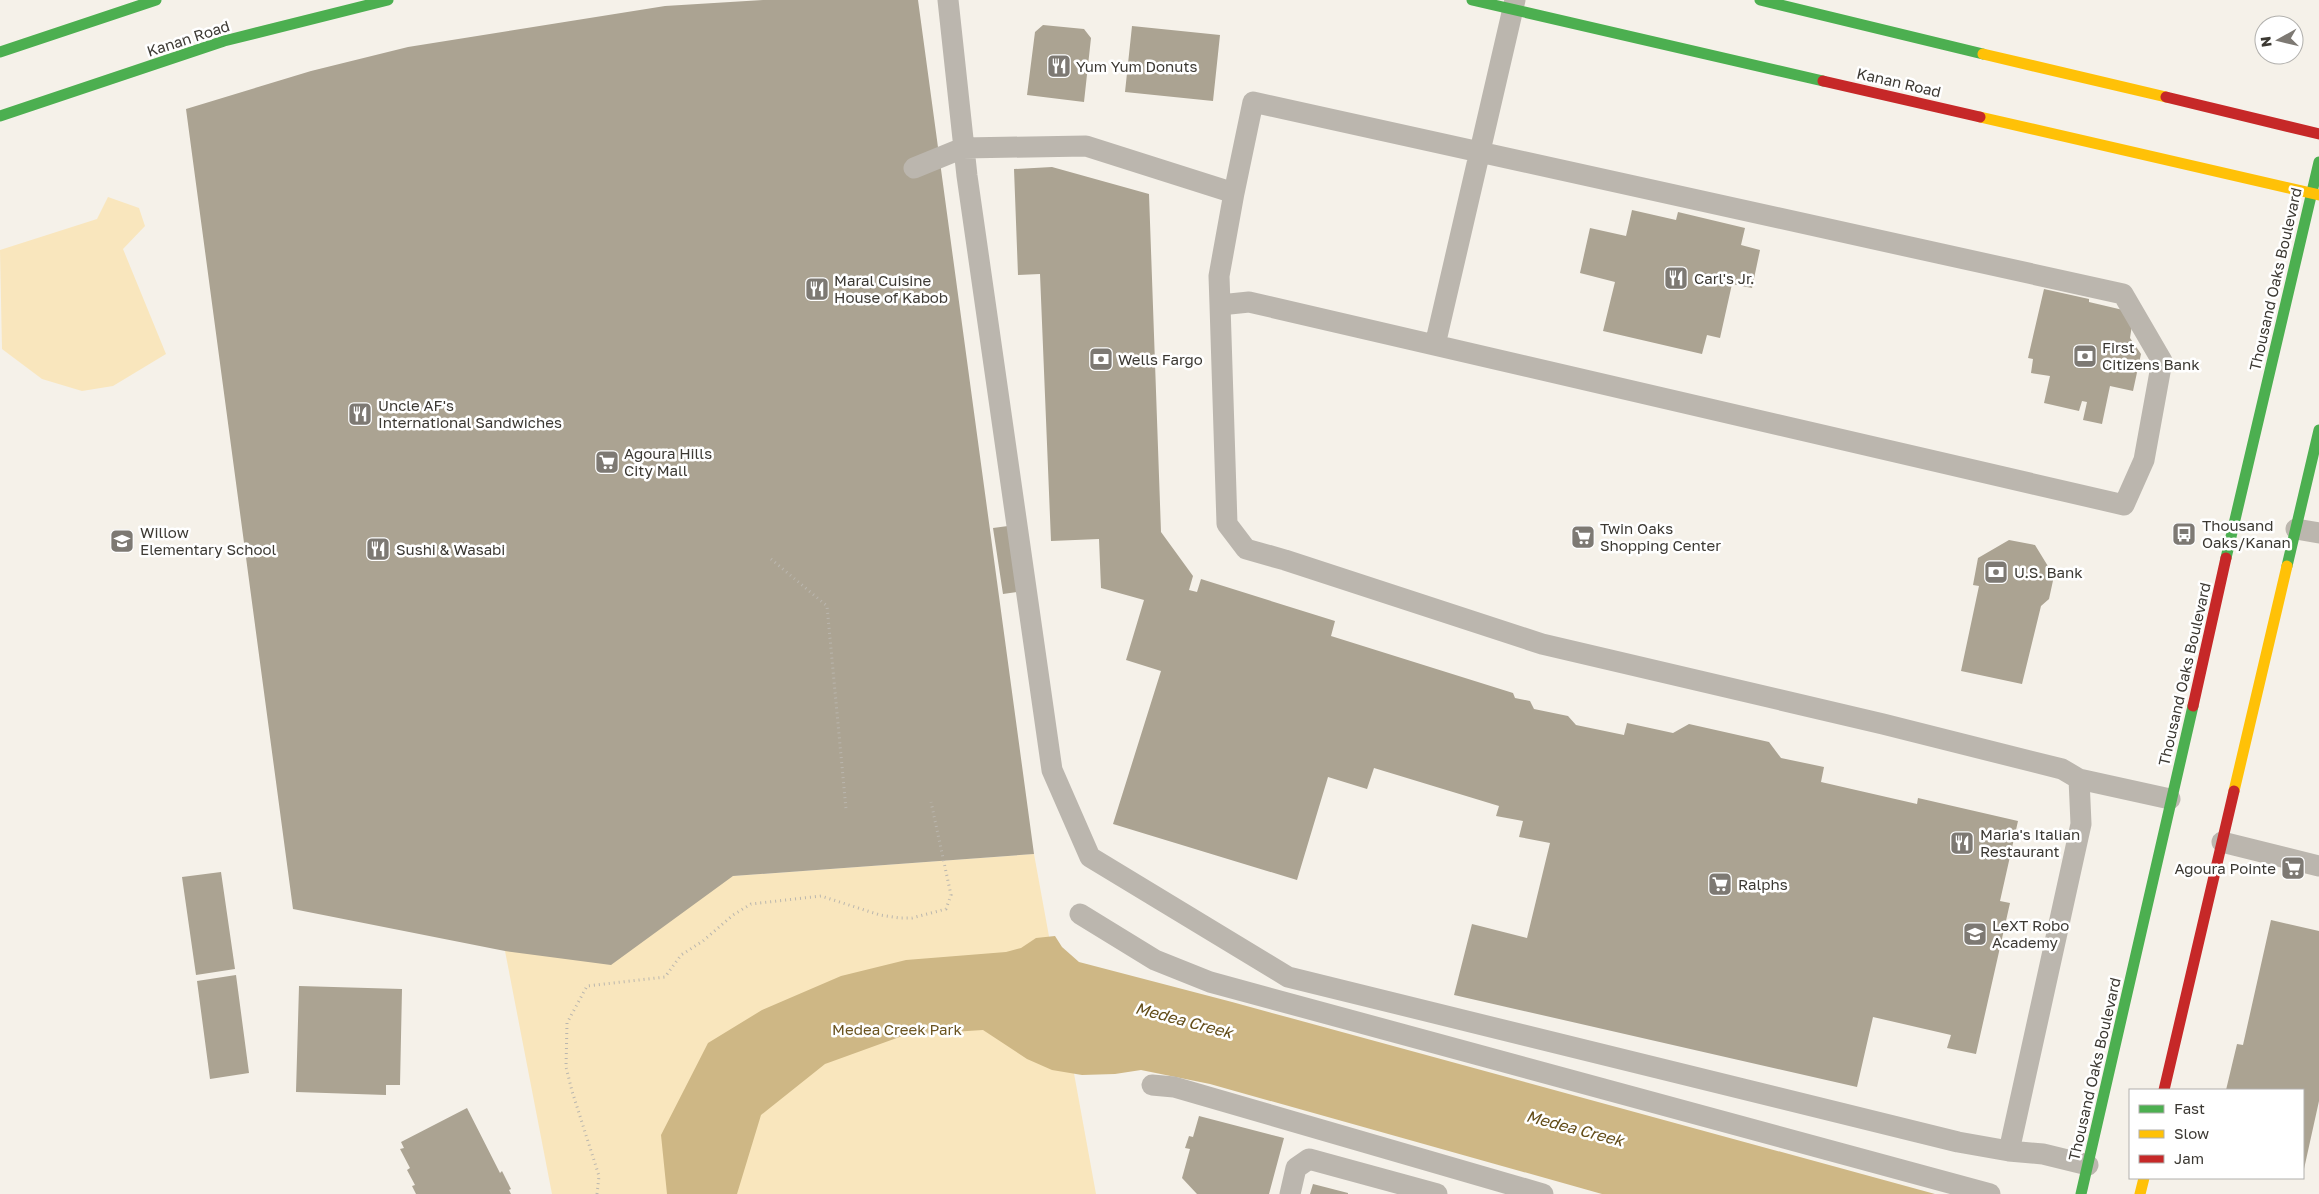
<svg xmlns="http://www.w3.org/2000/svg" width="2319" height="1194" font-family="'Golos Text',sans-serif">
	<style>
		.green { fill: #f9e6bd }
		.water { fill: #ceb785 }
		.building { fill: #aba392 }
		.lines { fill: none; stroke-linecap: round; stroke-linejoin: round }
		.path { stroke: #bab6ae; stroke-width: 3; stroke-dasharray: 1 4; stroke-linecap: butt }
		.lane { stroke: #bbb6ae; stroke-width: 21 }
		.fast { stroke: #4caf50; stroke-width: 11 }
		.slow { stroke: #ffc107; stroke-width: 11 }
		.jam { stroke: #c62828; stroke-width: 11 }
		.labels { text-anchor: middle; dominant-baseline: central; stroke-width: 5; stroke-linejoin: round; paint-order: stroke }
		.street-label { font-size: 15px; fill: #3c3933; stroke: #fff }
		.poi-label { font-size: 15px; fill: #3c3933; stroke: #fff; text-anchor: start }
		.park-label { font-size: 15px; fill: #6b5421; stroke: #fff }
		.water-label { font-size: 16px; font-style: italic; fill: #634d19; stroke: #fff }
	</style>
	<rect width="100%" height="100%" fill="#f5f1e9"/>
	<path class="green" d="M108 197 139 208 145 226 123 249 166 354 113 386 82 391 42 379 2 349 0 250 97 219Z
		M1034 854 1096 1194H552L505 951 733 876Z"/>
	<path class="water" d="M1055 936 1062 947 1079 962 1232 1002 1935 1194H1602L1210 1084 1141 1070 1115 1074 1082 1075 1052 1070 1027 1059 983 1030 905 1035 825 1064 761 1115 737 1194H667L661 1135 708 1043 762 1010 841 976 906 960 1006 952 1021 948 1036 938Z"/>
	<path class="building" d="M763 0H918L1034 854 733 876 611 965 505 951 293 909 186 109 311 71 408 47 665 6Z
		M1043 25 1084 29 1091 38 1084 102 1027 95 1035 32Z
		M1132 26 1220 35 1213 101 1125 92Z
		M1052 167 1149 194 1161 532 1193 576 1189 590 1197 592 1201 579 1335 621 1331 636 1513 693 1515 698 1530 701 1534 709 1568 716 1576 725 1624 735 1627 723 1673 733 1689 724 1769 742 1781 758 1824 767 1821 782 1917 804 1918 798 2018 821 2000 901 2010 903 1976 1054 1947 1048 1951 1035 1873 1017 1857 1087 1454 995 1472 924 1527 938 1550 843 1519 837 1523 821 1496 816 1499 806 1374 768 1367 789 1328 777 1297 880 1113 824 1161 671 1126 660 1144 600 1101 588 1099 539 1051 541 1040 274 1018 275 1014 169Z
		M1632 210 1676 220 1678 212 1745 228 1741 245 1760 250 1752 288 1732 284 1720 338 1707 335 1702 354 1603 331 1615 282 1580 273 1590 228 1626 236Z
		M2044 289 2089 299V302L2123 310 2132 325 2130 338 2141 354 2133 391 2110 386 2102 424 2083 420 2087 402 2082 401 2079 411 2044 403 2050 376 2031 373 2033 359 2028 358Z
		M1008 526 1017 592 1003 594 993 528Z
		M2009 540 2035 545 2054 576 2049 599 2041 606 2022 684 1961 671 1979 586 1973 585 1978 558Z
		M221 872 235 969 196 975 182 877Z
		M2271 920 2319 931V1101L2304 1169 2303 1090H2226L2237 1044 2243 1045Z
		M236 975 249 1073 210 1079 197 981Z
		M299 986 402 989 400 1085H386V1095L296 1092Z
		M467 1108 500 1173 502 1171 511 1189 509 1190 511 1194H416L412 1186 415 1185 407 1170 410 1168 400 1149 404 1148 401 1142Z
		M1199 1116 1284 1138 1269 1194H1197L1182 1178 1190 1149 1185 1148 1189 1136 1193 1137Z
		M1313 1184 1348 1193V1194H1310Z"/>
	<g class="lines">
		<path class="path" d="M771 559 827 606 846 809
			M597 1194 599 1176 572 1091 566 1067 567 1023 587 986 665 977 681 955 703 941 733 915 751 904 821 896 880 915 900 918H912L946 909 951 895 931 802"/>
		<path class="lane" d="M948 0 967 176 1052 770 1090 857 1288 977 1958 1142 2009 1151 2043 1154 2088 1165
			M914 168 963 148 1086 146 1234 193 1219 276 1220 305 1227 524 1246 549 1285 560 1542 644 1883 724 2062 769 2079 779 2170 799
			M1220 305 1249 302 2124 505 2144 460 2162 361 2123 294 1253 102 1234 193
			M1435 345 1515 0
			M2296 529 2319 533
			M2222 842 2319 866
			M1080 914 1155 960 1210 982 1990 1194
			M1152 1085 1174 1087 1543 1194
			M2009 1151 2081 824 2079 779
			M1290 1194 1296 1168 1309 1159 1437 1194"/>
		<path class="fast" d="M1472 0 1823 81
			M1760 0 1983 54
			M0 52 156 0
			M0 116 224 41 388 0
			M2226 558 2319 162
			M2287 566 2319 430
			M2081 1194 2193 706"/>
		<path class="slow" d="M1983 54 2166 97
			M1980 117 2319 195
			M2234 791 2287 566
			M2140 1194 2144 1178"/>
		<path class="jam" d="M1823 81 1980 117
			M2166 97 2319 134
			M2193 706 2226 558
			M2164 1090 2234 791"/>
	</g>
	<defs>
		<g id="restaurant-square" transform="scale(1.25)"><rect x="-9" y="-9" width="18" height="18" rx="4" fill="#7d7973" stroke="#fff"/><path d="M-5-6h1v4h1v-4h1v4h1v-4h1v5L-1.5 .5V6h-2V.5L-5-1ZM5-6V6H3V1.5H1.5Q1.5-4 5-6Z" fill="#fff"/></g>
		<g id="bank-square" transform="scale(1.25)"><rect x="-9" y="-9" width="18" height="18" rx="4" fill="#7d7973" stroke="#fff"/><path d="M-6-4H6V4H-6ZM0-2.3a2.3 2.3 0 1 0 0 4.6a2.3 2.3 0 1 0 0-4.6Z" fill="#fff"/></g>
		<g id="supermarket-square" transform="scale(1.25)"><rect x="-9" y="-9" width="18" height="18" rx="4" fill="#7d7973" stroke="#fff"/><path d="M-6-5.5h2.5l.6 2H6L4.5 2H-2.5L-4.4-4H-6ZM-1.5 3.2a1.3 1.3 0 1 0 .1 0ZM3 3.2a1.3 1.3 0 1 0 .1 0Z" fill="#fff"/></g>
		<g id="bus-square" transform="scale(1.25)"><rect x="-9" y="-9" width="18" height="18" rx="4" fill="#7d7973" stroke="#fff"/><path d="M-5-6H5V4H4V6H2V4H-2V6H-4V4H-5ZM-3.5-4V0h7V-4ZM-3.5 1.2v1.5H-2V1.2ZM2 1.2v1.5H3.5V1.2Z" fill="#fff"/></g>
		<g id="school-square" transform="scale(1.25)"><rect x="-9" y="-9" width="18" height="18" rx="4" fill="#7d7973" stroke="#fff"/><path d="M0-5L7-2L0 1L-7-2ZM-4 1L0 2.5L4 1V4Q0 6-4 4Z" fill="#fff"/></g>
	</defs>
	<g fill-rule="evenodd">
		<use href="#restaurant-square" x="1059" y="66"/>
		<use href="#restaurant-square" x="1676" y="278"/>
		<use href="#restaurant-square" x="817" y="289"/>
		<use href="#bank-square" x="2085" y="356"/>
		<use href="#bank-square" x="1101" y="359"/>
		<use href="#restaurant-square" x="360" y="414"/>
		<use href="#supermarket-square" x="607" y="462"/>
		<use href="#bus-square" x="2184" y="534"/>
		<use href="#supermarket-square" x="1583" y="537"/>
		<use href="#school-square" x="122" y="541"/>
		<use href="#restaurant-square" x="378" y="549"/>
		<use href="#bank-square" x="1996" y="572"/>
		<use href="#restaurant-square" x="1962" y="843"/>
		<use href="#supermarket-square" x="2293" y="868"/>
		<use href="#supermarket-square" x="1720" y="884"/>
		<use href="#school-square" x="1975" y="934"/>
	</g>
	<g class="labels">
		<g class="street-label">
			<text transform="translate(188 38) rotate(-18)">Kanan Road</text>
			<text transform="translate(1899 82) rotate(13)">Kanan Road</text>
			<text transform="translate(2275 279) rotate(-77)">Thousand Oaks Boulevard</text>
			<text transform="translate(2184 674) rotate(-77)">Thousand Oaks Boulevard</text>
			<text transform="translate(2094 1069) rotate(-77)">Thousand Oaks Boulevard</text>
		</g>
		<g class="poi-label">
			<text x="1076" y="66">Yum Yum Donuts</text>
			<text x="1694" y="278">Carl's Jr.</text>
			<text x="834" y="280">Maral Cuisine<tspan x="834" dy="17">House of Kabob</tspan></text>
			<text x="2102" y="347">First<tspan x="2102" dy="17">Citizens Bank</tspan></text>
			<text x="1118" y="359">Wells Fargo</text>
			<text x="378" y="405">Uncle AF's<tspan x="378" dy="17">International Sandwiches</tspan></text>
			<text x="624" y="453">Agoura Hills<tspan x="624" dy="17">City Mall</tspan></text>
			<text x="2202" y="525">Thousand<tspan x="2202" dy="17">Oaks/Kanan</tspan></text>
			<text x="1600" y="528">Twin Oaks<tspan x="1600" dy="17">Shopping Center</tspan></text>
			<text x="140" y="532">Willow<tspan x="140" dy="17">Elementary School</tspan></text>
			<text x="396" y="549">Sushi &amp; Wasabi</text>
			<text x="2014" y="572">U.S. Bank</text>
			<text x="1980" y="834">Maria's Italian<tspan x="1980" dy="17">Restaurant</tspan></text>
			<text x="2276" y="868" text-anchor="end">Agoura Pointe</text>
			<text x="1738" y="884">Ralphs</text>
			<text x="1992" y="925">LeXT Robo<tspan x="1992" dy="17">Academy</tspan></text>
		</g>
		<g class="park-label">
			<text x="897" y="1029">Medea Creek Park</text>
		</g>
		<g class="water-label">
			<text transform="translate(1184 1020) rotate(15)">Medea Creek</text>
			<text transform="translate(1575 1128) rotate(15)">Medea Creek</text>
		</g>
	</g>
	<rect x="2129" y="1089" width="175" height="90" fill="#ffffff" stroke="#b1b0ad"/>
	<rect x="2139" y="1105" width="25" height="8" fill="#4caf50" stroke="#b1b0ad"/>
	<text x="2174" y="1114" font-size="15" fill="#3c3933">Fast</text>
	<rect x="2139" y="1130" width="25" height="8" fill="#ffc107" stroke="#b1b0ad"/>
	<text x="2174" y="1139" font-size="15" fill="#3c3933">Slow</text>
	<rect x="2139" y="1155" width="25" height="8" fill="#c62828" stroke="#b1b0ad"/>
	<text x="2174" y="1164" font-size="15" fill="#3c3933">Jam</text>
	<g transform="translate(2279 40) rotate(262)"><circle r="24" fill="#ffffff" stroke="#b1b0ad"/>
	<path d="M0-4L9 19L0 12L-9 19Z" fill="#7d7973"/>
	<text y="-8" font-size="14" font-weight="bold" text-anchor="middle" fill="#3c3933">N</text>
	</g>
</svg>
